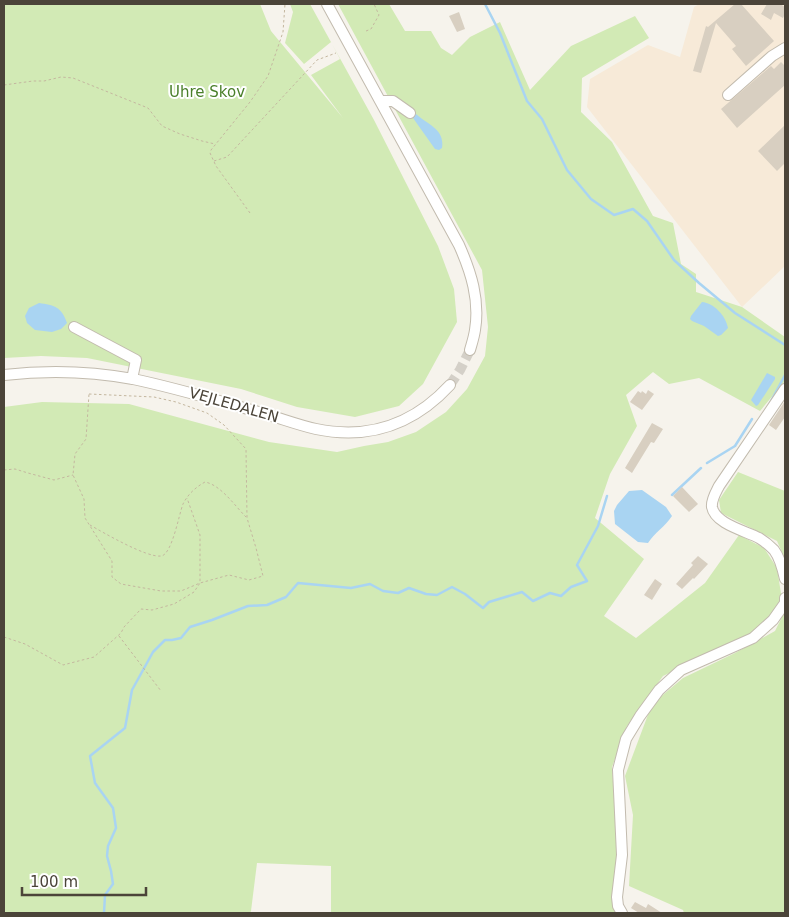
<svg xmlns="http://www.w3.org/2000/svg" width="789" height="917" font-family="'DejaVu Sans',sans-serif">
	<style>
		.commercial { fill: #f7ead8 }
		.green { fill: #d2eab5 }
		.water { fill: #a9d4f2 }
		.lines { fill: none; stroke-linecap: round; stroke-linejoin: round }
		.stream { stroke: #a9d4f2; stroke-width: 2.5 }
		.building { fill: #d8cfc1 }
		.minor-tunnel { stroke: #d4d0c8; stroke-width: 10; stroke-dasharray: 10 5; stroke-linecap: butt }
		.minor-casing { stroke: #c2bbae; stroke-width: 12 }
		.path { stroke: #c4b79f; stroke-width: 1; stroke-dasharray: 2.5 2.5; stroke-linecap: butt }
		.minor { stroke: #fff; stroke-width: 10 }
		.labels { text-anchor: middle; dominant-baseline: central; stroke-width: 4; stroke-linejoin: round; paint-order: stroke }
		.park-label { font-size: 15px; fill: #4a7f2a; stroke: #fff }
		.street-label { font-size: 15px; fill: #4b4439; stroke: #fff }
	</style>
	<rect width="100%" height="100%" fill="#f6f3ec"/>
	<path class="commercial" d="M699 4H785V266L742 307 587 107 590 79 648 45 680 57 694 7Z"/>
	<path class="green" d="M4 4H260L271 31 343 118 311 75 340 59 331 42 304 64 285 43 293 12 290 4H310L374 120 438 246 454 289 457 322 423 384 399 406 355 417 297 407 241 389 87 358 41 356 4 358Z
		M338 4H389L405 31H431L441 48 452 55 470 37 500 22 530 90 571 46 635 16 649 38 582 78 581 112 612 142 653 216 673 223 681 264 696 274V292L742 307 785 337V381L760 411 699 378 669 384 653 372 626 395 637 426 610 474 595 518 644 559 604 616 636 638 705 583 739 535 764 548 777 568 782 600 771 616 752 634 663 676 627 726 612 767 618 854V913H331V866L257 863 251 911 250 913H4V407L42 402 129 404 269 442 337 452 364 446 388 442 416 432 446 412 467 389 485 356 488 327 482 270Z
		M738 472 785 491V559L777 541 721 513 719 500Z
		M785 611V913H684L683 910 629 886 633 815 625 776 652 704 683 678 735 653 775 631Z"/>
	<path class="water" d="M416 114C428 125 445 129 442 148L439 150 435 149 413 118 414 115Z
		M702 302C714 303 726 316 728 328L721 335 718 336 704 326 692 321 690 319 691 316Z
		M39 303C54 305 62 307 67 323L61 329 52 332 35 330 27 323 25 316 29 308Z
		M767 373 775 377V379L758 405 756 406 751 400Z
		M642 490 666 507 672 516C665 527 655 532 648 543L638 542 615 524 614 511 617 505 629 491Z"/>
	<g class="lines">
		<path class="stream" d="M485 4 500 33 527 101 542 119 567 170 591 199 614 215 633 209 647 221 674 260 699 283 735 313 785 345
			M770 403 785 375
			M707 463 735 446 752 419
			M672 495 701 468
			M104 913 105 895 113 884 111 871 107 856 108 846 116 828 113 808 95 783 90 756 125 728 132 690 153 652 165 640H172L181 638 190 627 212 620 248 606 267 605 286 597 298 583 351 588 370 584 383 591 398 593 409 588 426 594 437 595 452 587 465 594 483 608 489 602 522 592 533 601 550 593 561 596 571 587 587 581 577 565 598 526 607 496"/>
	</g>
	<path class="building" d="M735 4H741L774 41 746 66 732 49 736 46 716 23 701 73 693 71 706 26 708 27Z
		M767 4H780L785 7V14L783 18 774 13 771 20 761 14Z
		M459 12 465 29 457 32 449 16Z
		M781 62 785 66V85L737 128 721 109 771 66 774 69Z
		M785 125V163L777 171 758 151Z
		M648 390 654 394 642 410 630 402 638 391 641 393 642 391 646 394Z
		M785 401V417L776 430 769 425Z
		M652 423 663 429 654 443 651 442 632 473 625 468Z
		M682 487 698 504 689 512 673 496Z
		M698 556 708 564 694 579 693 578 682 589 676 584 693 565 691 563Z
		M655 579 662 584 652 600 644 595Z
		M635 902 646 908 648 904 662 913H639L631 908Z"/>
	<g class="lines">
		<path class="minor-tunnel" d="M450 385 460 370 470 350"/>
		<g class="minor-casing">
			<path id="minor" d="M327 4 459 245C471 272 480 300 475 330 474 337 472 343 470 350
				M728 95 772 56 785 48
				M381 101H393L410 113
				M74 327 136 360 132 379
				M4 375C46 370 90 371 133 379 176 388 219 401 262 413 280 418 298 425 316 429 369 440 414 424 450 385
				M785 389 719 486C716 492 711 500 712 507 715 524 746 531 759 538 764 541 770 546 774 550 780 558 783 570 785 579
				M622 913 618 906 617 897 622 855 618 770 626 739 640 716 659 690 681 670 753 638 773 620 785 603V598"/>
		</g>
		<path class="path" d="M366 31 371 29 379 15 374 4
			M4 85 33 81H44L61 77 73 78 148 108 162 126 180 134 202 141 215 144
			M214 161 227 157 317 60 336 53
			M250 213 216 166 210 153 211 150 250 102 268 76 283 32 285 4
			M89 394 154 397 176 402 207 413 224 425 246 449 247 518 256 548 263 576 249 580 229 575 200 583 181 591H161L121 584 112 577V561L85 518 84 499 73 475 75 454 86 439Z
			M4 470 15 469 28 473 54 480 73 475
			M90 525C104 533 147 558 161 556 172 555 179 514 183 504 188 494 196 487 205 482 221 485 235 506 246 517
			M119 636 161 691
			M4 637 25 644 63 665 94 657 121 633 124 627 141 609 152 610 174 604 194 592 200 583V535L187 498"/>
		<use href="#minor" class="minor"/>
	</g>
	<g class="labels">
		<g class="park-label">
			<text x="207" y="92">Uhre Skov</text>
		</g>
		<g class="street-label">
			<text transform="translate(234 405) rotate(16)">VEJLEDALEN</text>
		</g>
	</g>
	<rect width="789" height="917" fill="none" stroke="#4b4439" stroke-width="10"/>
	<path d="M22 887v8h124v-8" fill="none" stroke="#4b4439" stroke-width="2.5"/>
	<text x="30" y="887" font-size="15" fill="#4b4439" stroke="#ffffff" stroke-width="4" paint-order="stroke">100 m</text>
</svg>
